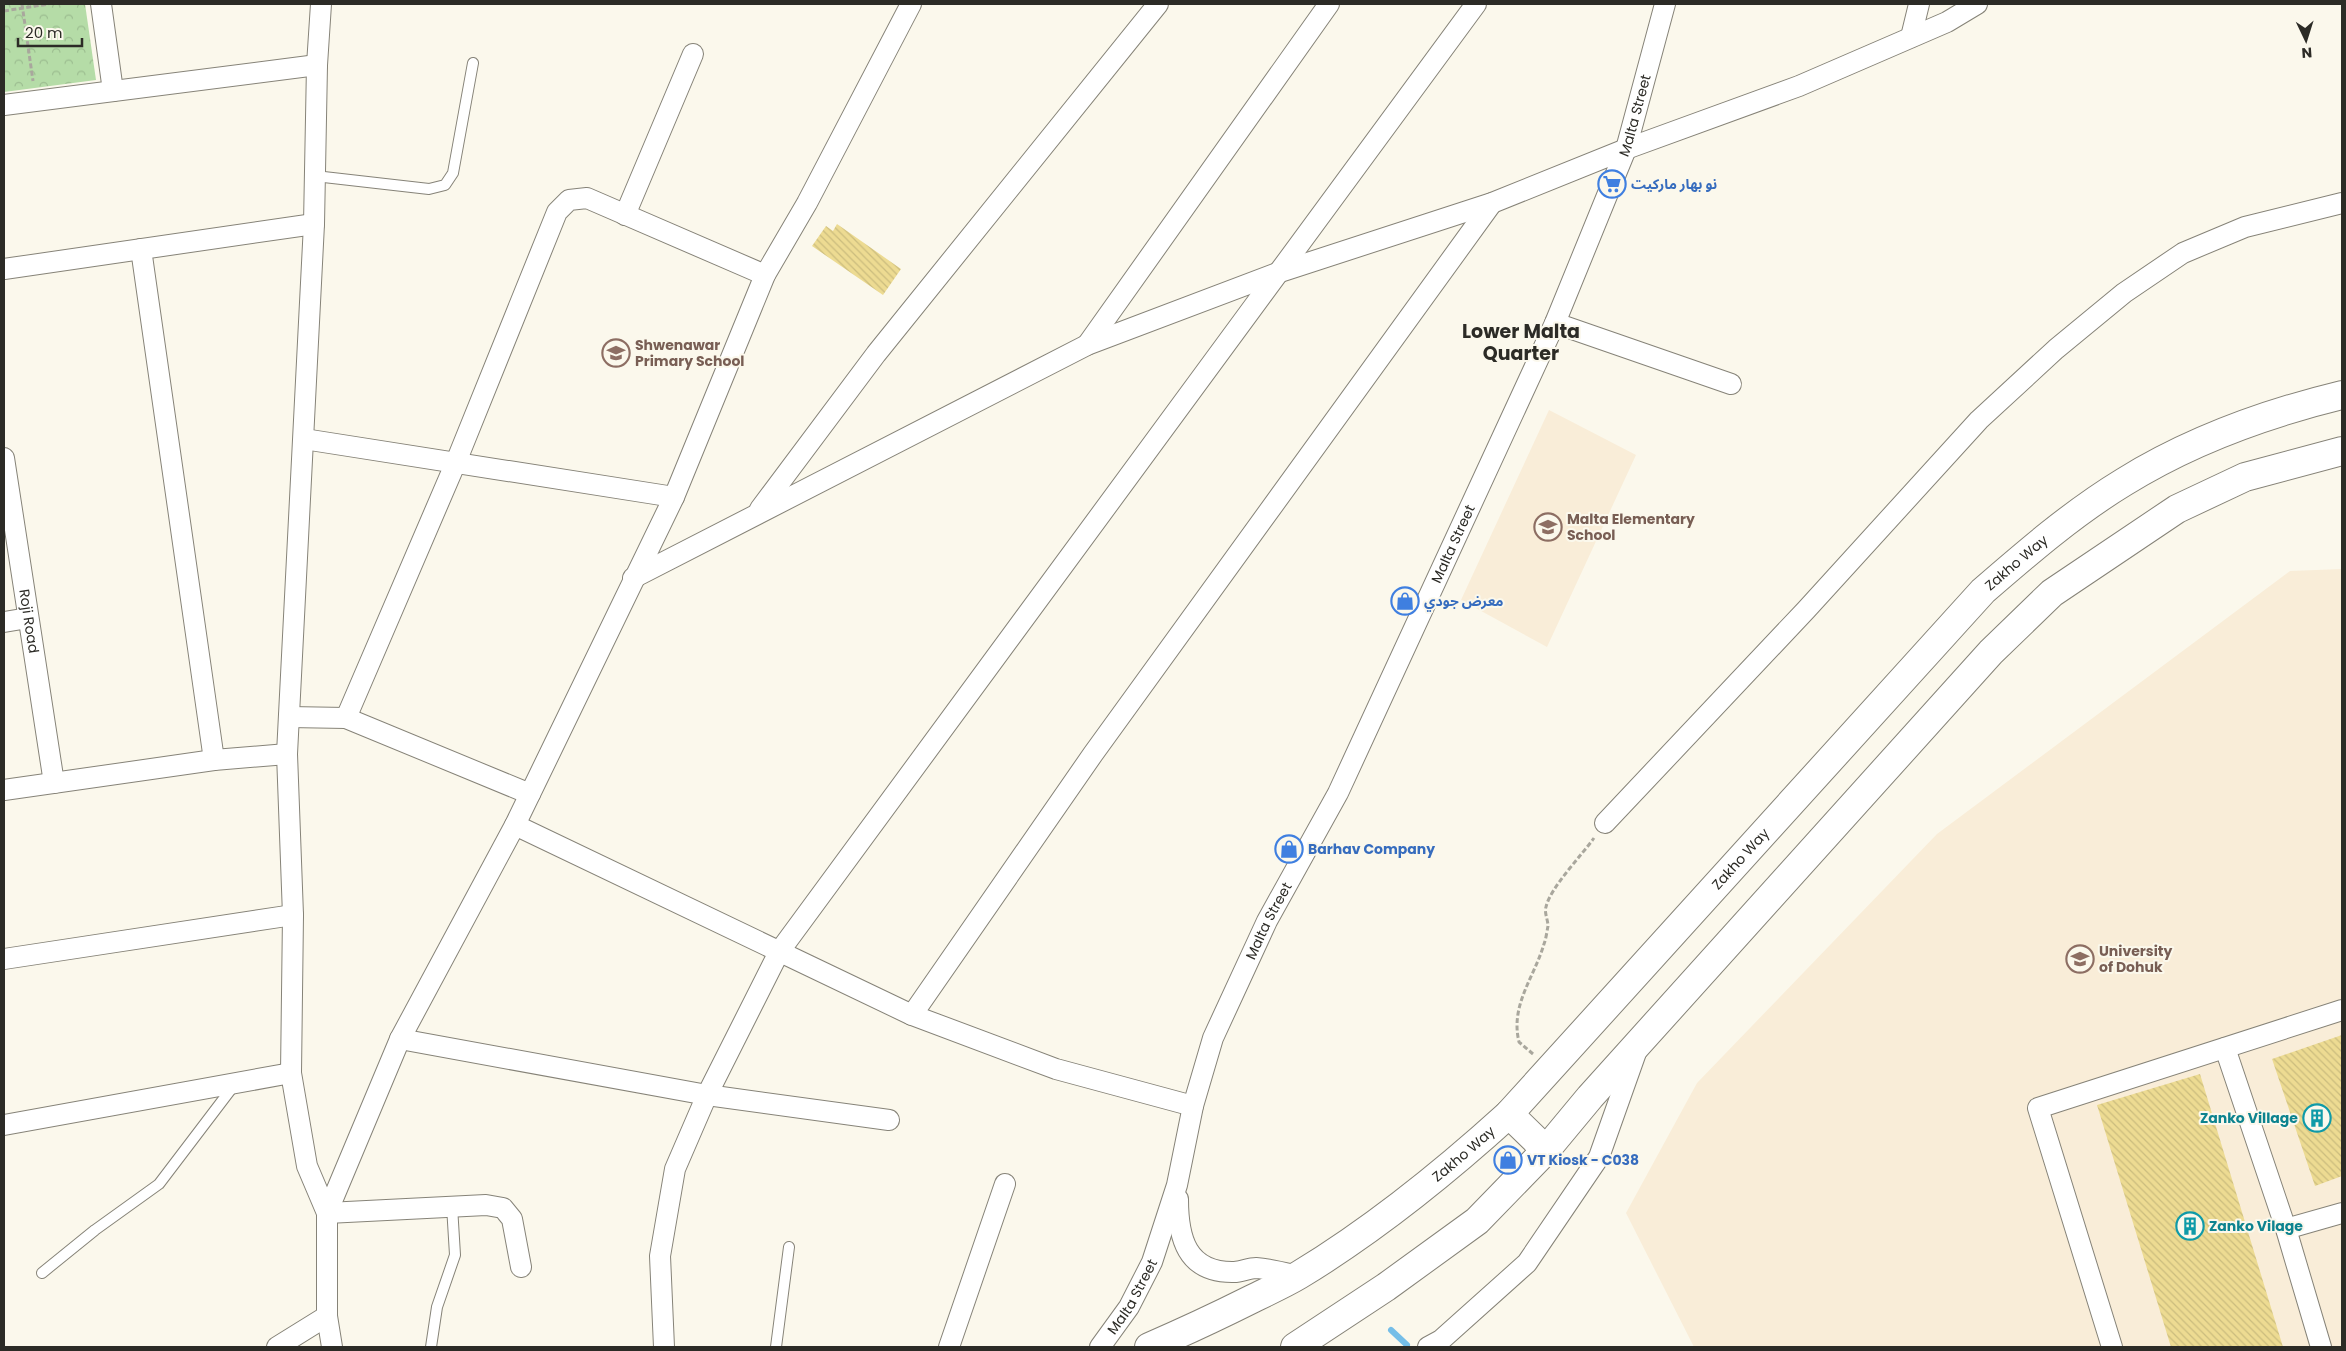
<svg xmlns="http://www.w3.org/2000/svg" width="2346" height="1351" font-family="Poppins,'Noto Sans Arabic',sans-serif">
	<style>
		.education { fill: #f9edd8 }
		.park { fill: url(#park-crowns) }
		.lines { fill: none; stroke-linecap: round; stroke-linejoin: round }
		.stream { stroke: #75bee8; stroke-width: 6 }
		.building { fill: url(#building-back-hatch) }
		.service-casing { stroke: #868378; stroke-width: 12 }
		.minor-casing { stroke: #868378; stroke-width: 22 }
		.trunk-casing { stroke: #868378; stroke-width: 30 }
		.path { stroke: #a9a79d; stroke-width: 3; stroke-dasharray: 5 2.5; stroke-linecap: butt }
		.service { stroke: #fff; stroke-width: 10 }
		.minor { stroke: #fff; stroke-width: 20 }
		.trunk { stroke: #fff; stroke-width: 28 }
		.labels { text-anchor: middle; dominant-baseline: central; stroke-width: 4; stroke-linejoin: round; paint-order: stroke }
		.street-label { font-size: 14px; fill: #2c2b26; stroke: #fbf8ec }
		.shop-label { font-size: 14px; font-weight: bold; fill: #366cbe; stroke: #fbf8ec; text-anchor: start }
		.education-label { font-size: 14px; font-weight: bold; fill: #785e54; stroke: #fbf8ec; text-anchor: start }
		.culture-label { font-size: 14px; font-weight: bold; fill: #0d838f; stroke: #fbf8ec; text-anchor: end }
		.district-label { font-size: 19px; font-weight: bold; fill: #2c2b26; stroke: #fbf8ec }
	</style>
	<defs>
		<pattern id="park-crowns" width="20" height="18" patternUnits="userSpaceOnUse" patternTransform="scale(1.25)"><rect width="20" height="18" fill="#b5dca7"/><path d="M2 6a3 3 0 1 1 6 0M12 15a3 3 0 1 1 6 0" fill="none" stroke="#9cbd90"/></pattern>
		<pattern id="building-back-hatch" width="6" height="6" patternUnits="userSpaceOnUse" patternTransform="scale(1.25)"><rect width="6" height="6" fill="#eddb92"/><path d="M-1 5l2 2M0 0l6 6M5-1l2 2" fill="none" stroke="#cbbc7e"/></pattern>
	</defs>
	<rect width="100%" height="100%" fill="#fbf8ec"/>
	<path class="education" d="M1549 410 1636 455 1547 647 1461 600Z
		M2342 569V1347H1694L1626 1213 1697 1083 1937 834 2290 571Z"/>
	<path class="park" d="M4 4H85L96 80 4 92Z"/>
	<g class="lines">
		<path class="stream" d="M1391 1330 1407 1345"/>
	</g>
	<path class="building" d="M837 224 901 269 883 295 812 246 826 226 833 231Z
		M2342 1035V1176L2315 1186 2272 1059Z
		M2200 1074 2283 1347H2171L2097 1105Z"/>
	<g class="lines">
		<g class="service-casing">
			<path id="service" d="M315 176 429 189 445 185 453 173 473 63
				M42 1273 95 1230 159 1184 235 1084
				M431 1347 437 1307 455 1255 452 1206
				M776 1347 789 1247"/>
		</g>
		<g class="minor-casing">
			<g id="minor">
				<path d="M101 4 113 91"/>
				<path d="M321 4 317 65 314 224 287 754 293 915 291 1073 307 1166 327 1213 486 1205 503 1208 512 1219 521 1267"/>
				<path d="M1911 37 1919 4"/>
				<path d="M4 105 317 65"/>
				<path d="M625 215 693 54"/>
				<path d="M141 249 214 760"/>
				<path d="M4 269 314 224"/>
				<path d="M1555 323 1731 384"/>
				<path d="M1087 345 1329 4"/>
				<path d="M304 439 674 497"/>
				<path id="s1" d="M4 458 54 783"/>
				<path d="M760 509 876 354 1158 4"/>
				<path d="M633 578 1087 345 1280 272 1492 203 1626 149 1799 86 1947 22 1977 4"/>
				<path d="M4 622 28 618"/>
				<path d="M289 717 346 718 530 794"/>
				<path d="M346 718 456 462 557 212 569 200 587 198 765 275"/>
				<path d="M4 790 214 760 287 754"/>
				<path d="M1605 823 1806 610 1979 420 2056 349 2124 293 2183 253 2245 227 2342 203"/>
				<path d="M515 825 912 1015 1056 1069 1193 1106"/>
				<path d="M4 959 293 915"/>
				<path d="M912 1015 1093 754 1492 203"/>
				<path d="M400 1039 707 1095 889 1120"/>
				<path d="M2225 1048 2286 1229"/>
				<path d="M4 1125 291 1073"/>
				<path d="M1178 1199C1178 1237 1186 1273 1234 1272 1241 1272 1249 1268 1256 1268 1270 1269 1285 1273 1298 1276"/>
				<path d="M277 1347 327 1316"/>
				<path d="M332 1347 327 1316V1213L400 1039 515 825 674 497 765 275 807 203 911 4"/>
				<path d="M664 1347 660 1256 675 1169 707 1095 779 952 1476 4"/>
				<path d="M949 1347 1005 1184"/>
				<path id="s2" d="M1100 1347 1129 1307 1152 1262 1177 1185 1193 1106 1213 1038 1267 921 1338 793 1555 323 1626 149 1665 4"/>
				<path d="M1428 1347 1441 1340 1527 1263 1599 1157 1638 1047"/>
				<path d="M2112 1347 2038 1108 2342 1010"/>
				<path d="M2321 1347 2286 1229 2342 1213"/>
			</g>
		</g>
		<g class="trunk-casing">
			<g id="trunk">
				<path d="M1509 1114 1546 1150"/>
				<path id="s3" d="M1149 1347C1184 1332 1218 1316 1252 1299 1268 1291 1284 1284 1299 1275 1375 1229 1444 1173 1509 1114L1983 591C2028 552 2073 513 2124 482 2190 441 2268 413 2342 395"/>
				<path d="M1295 1347 1386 1287 1477 1221 1546 1150 1590 1097 1991 652 2052 593 2177 509 2245 477 2342 451"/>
			</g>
		</g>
		<path class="path" d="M22 4 33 81
			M4 11 49 4
			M1533 1054 1519 1042C1510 1005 1534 978 1544 944 1546 939 1547 931 1548 926 1548 920 1544 912 1546 907 1550 888 1582 855 1594 838"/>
		<use href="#service" class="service"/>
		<use href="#minor" class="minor"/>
		<use href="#trunk" class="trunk"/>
	</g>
	<defs>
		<g id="supermarket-ring" transform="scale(1.4375)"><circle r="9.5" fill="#fbf8ec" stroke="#3f7fe0" stroke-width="1.5"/><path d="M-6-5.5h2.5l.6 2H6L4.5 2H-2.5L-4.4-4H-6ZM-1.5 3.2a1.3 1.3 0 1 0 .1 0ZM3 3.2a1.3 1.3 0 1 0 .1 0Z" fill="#3f7fe0"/></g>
		<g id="school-ring" transform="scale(1.4375)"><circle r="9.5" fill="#fbf8ec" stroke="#8d6e63" stroke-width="1.5"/><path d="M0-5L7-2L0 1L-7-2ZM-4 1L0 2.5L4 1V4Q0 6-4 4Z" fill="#8d6e63"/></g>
		<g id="shop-ring" transform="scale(1.4375)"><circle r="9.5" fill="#fbf8ec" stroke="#3f7fe0" stroke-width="1.5"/><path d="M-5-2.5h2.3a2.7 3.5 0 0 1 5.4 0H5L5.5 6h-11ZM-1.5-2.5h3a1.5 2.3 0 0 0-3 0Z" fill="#3f7fe0"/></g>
		<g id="university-ring" transform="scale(1.4375)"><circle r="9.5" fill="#fbf8ec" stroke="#8d6e63" stroke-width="1.5"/><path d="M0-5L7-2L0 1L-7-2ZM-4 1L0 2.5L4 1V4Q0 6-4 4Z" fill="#8d6e63"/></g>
		<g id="building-ring" transform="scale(1.4375)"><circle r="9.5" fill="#fbf8ec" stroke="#0f9aa8" stroke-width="1.5"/><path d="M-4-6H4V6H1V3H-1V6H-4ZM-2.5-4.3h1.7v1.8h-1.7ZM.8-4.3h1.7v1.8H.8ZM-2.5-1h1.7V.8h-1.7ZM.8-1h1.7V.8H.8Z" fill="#0f9aa8"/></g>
	</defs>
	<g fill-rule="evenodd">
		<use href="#supermarket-ring" x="1612" y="184"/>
		<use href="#school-ring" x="616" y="353"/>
		<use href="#school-ring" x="1548" y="527"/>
		<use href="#shop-ring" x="1405" y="601"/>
		<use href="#shop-ring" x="1289" y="849"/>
		<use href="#university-ring" x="2080" y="959"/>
		<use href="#building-ring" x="2317" y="1118"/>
		<use href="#shop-ring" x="1508" y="1160"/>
		<use href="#building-ring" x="2190" y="1226"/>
	</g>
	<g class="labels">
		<g class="street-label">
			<text stroke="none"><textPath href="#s2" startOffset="1348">Malta Street</textPath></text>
			<text stroke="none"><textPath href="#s2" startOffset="882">Malta Street</textPath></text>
			<text stroke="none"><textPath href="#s3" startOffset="1181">Zakho Way</textPath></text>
			<text stroke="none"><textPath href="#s1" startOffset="165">Roji Road</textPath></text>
			<text stroke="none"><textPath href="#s3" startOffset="776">Zakho Way</textPath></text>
			<text stroke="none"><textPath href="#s2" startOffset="462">Malta Street</textPath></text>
			<text stroke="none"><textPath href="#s3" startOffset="371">Zakho Way</textPath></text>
			<text stroke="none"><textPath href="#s2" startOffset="60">Malta Street</textPath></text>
		</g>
		<g class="shop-label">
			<text x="1631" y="184">نو بهار ماركيت</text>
			<text x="1424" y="601">معرض جودي</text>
			<text x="1308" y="849">Barhav Company</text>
			<text x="1527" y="1160">VT Kiosk - C038</text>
		</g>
		<g class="education-label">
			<text x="635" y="345">Shwenawar<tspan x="635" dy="16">Primary School</tspan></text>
			<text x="1567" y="519">Malta Elementary<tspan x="1567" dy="16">School</tspan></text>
			<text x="2099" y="951">University<tspan x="2099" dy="16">of Dohuk</tspan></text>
		</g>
		<g class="culture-label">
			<text x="2298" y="1118">Zanko Village</text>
			<text x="2209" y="1226" text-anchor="start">Zanko Vilage</text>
		</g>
		<g class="district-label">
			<text x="1521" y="331">Lower Malta<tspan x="1521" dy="22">Quarter</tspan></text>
		</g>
	</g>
	<rect width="2346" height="1351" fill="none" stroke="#2c2b26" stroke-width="10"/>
	<g transform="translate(2306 40) rotate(176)" stroke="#fbf8ec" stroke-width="4" paint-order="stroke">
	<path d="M0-4L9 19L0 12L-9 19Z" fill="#2c2b26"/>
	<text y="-8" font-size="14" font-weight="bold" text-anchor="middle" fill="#2c2b26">N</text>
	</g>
	<path d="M18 38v8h64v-8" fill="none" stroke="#2c2b26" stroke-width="2.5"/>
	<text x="25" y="38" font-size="15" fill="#2c2b26" stroke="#fbf8ec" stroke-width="4" paint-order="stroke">20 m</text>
</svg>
